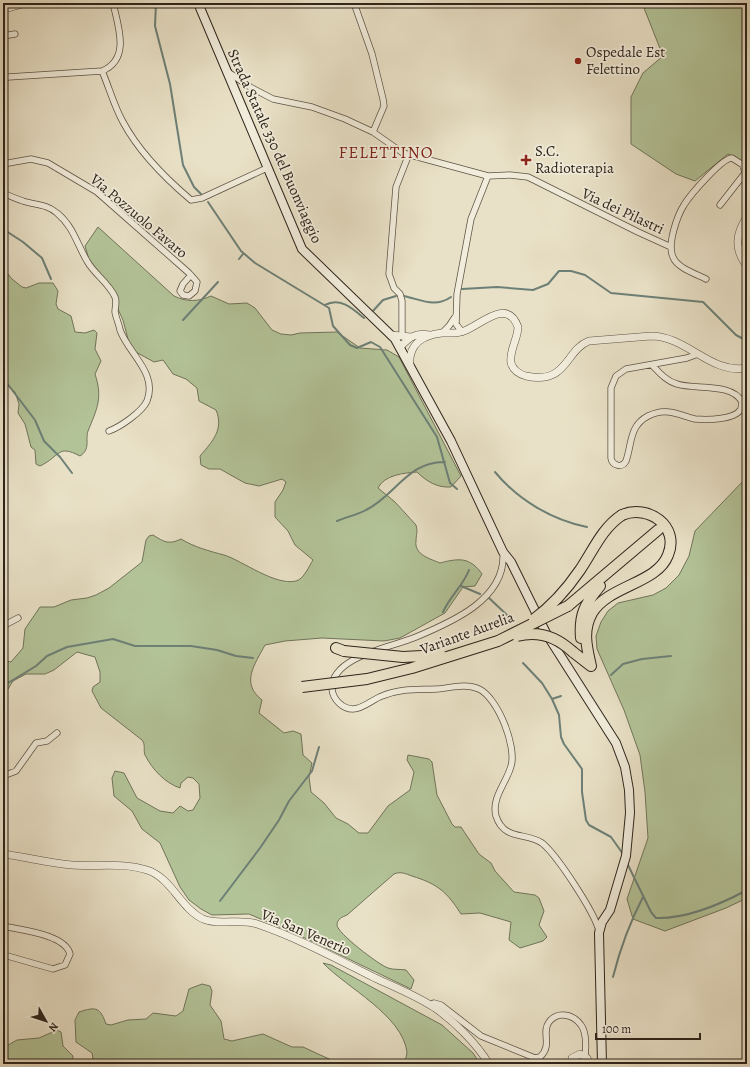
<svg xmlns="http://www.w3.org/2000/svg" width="750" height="1067" font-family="Alegreya,serif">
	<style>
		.green { fill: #b3c398; stroke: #70745a }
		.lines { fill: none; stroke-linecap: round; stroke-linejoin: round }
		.stream { stroke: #6d8077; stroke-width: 2 }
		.minor-casing { stroke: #5d5346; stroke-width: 7 }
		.tertiary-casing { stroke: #5d5346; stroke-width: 8 }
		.secondary-casing { stroke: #2e241b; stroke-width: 10 }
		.trunk-casing { stroke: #2e241b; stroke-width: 12 }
		.minor { stroke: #f1ecdb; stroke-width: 5.5 }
		.tertiary { stroke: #f1ecdb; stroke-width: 7 }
		.secondary { stroke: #f1ecdb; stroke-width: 8 }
		.trunk { stroke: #e9e1c7; stroke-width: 10 }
		.trunk-bridge-casing { stroke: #2e241b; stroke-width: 12; stroke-linecap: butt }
		.trunk-bridge { stroke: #e9e1c7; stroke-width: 10 }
		.poi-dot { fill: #8f2418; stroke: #f1ecdb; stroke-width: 1.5 }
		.labels { text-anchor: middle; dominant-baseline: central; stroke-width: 3.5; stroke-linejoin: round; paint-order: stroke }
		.poi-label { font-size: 15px; fill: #2e241b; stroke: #f1ecdb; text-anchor: start }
		.street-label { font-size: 15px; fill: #2e241b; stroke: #f1ecdb }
		.quarter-label { font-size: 17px; letter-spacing: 1px; fill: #7a1f14; stroke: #f1ecdb }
	</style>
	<rect width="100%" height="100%" fill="#e9e1c7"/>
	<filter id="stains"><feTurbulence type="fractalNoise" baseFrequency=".005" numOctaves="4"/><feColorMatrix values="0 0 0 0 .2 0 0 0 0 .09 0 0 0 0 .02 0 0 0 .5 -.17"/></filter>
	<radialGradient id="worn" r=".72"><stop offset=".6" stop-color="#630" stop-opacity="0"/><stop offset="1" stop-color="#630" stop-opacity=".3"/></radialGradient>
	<path class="green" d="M642 3H747V163L728 154 695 181 676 174 631 144V97L643 73 663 56Z
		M98 227 174 296C186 302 198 302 211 296L229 304 247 303 255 308 272 330 281 334 291 335 300 333 337 332 360 348 387 350 399 357 461 476 451 487C437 488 426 481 417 472 404 473 384 475 378 488L395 502 416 525C418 531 416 536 416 541 414 555 431 559 440 563 459 558 470 557 482 574L475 586 463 587 445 613 400 638 384 641 322 638 285 641 265 645C255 664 240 683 262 700L259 713 284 733 293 731 301 734 303 755 312 763 309 777 311 792 324 803 336 818 348 824 359 833H368L388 806 410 790 414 772 407 760 408 755 429 759 432 762 437 795 452 824 455 827H461L479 854 491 863 495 871 514 892 535 895 539 898 544 911 539 925 547 937 543 941 520 948 509 940 511 922 480 913 461 914C447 892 438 884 412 876 406 874 401 871 394 874L347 915C342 917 337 919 337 925 337 933 379 965 388 968 393 970 401 969 406 970L414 980 411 989 305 938 249 914 212 915 201 909 189 900 180 887 160 843 142 829 132 811 114 796 112 778 115 771 124 773 137 798 160 811 173 813 180 806 188 811 193 810 200 798 199 784 193 778 188 777 181 783 180 788C165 783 152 769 145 755 143 750 146 745 142 740L101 708 92 691 93 687 100 682V672L95 657 77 652 54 670 45 674H26L13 681 3 697V660L11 662 23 648 25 629 40 607H54L71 600 87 598 96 595 109 588 142 562 146 540 149 536 153 535C164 542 169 545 181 539 194 547 209 551 224 555 243 561 275 586 296 581 304 579 309 566 313 560L295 545 288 531 275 517V502L283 490 286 482 282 479 259 486 245 483 220 469H209L201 465 200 456C213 441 224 429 216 410L199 401 197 388 186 379 173 374 163 360 154 362 134 351 129 343 123 320 111 294 93 273 85 246Z
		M3 268 12 279 22 287 26 288 39 283H53L58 291 56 304 58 309 71 316 75 332 85 333 94 330 97 333 95 349 101 361 95 374C103 398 97 409 88 431 85 440 91 449 80 456 57 444 61 456 40 466L36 464 35 450 31 447 25 424 18 413 19 404 15 392 3 382Z
		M747 477V898L726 908 665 931 633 919 627 899 648 838 645 792 640 755 624 710 597 649 596 636 601 622 608 611 618 603 653 595 666 588 679 575 689 556 695 531Z
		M323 963 331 965 442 1025 473 1053 480 1064H404C405 1060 407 1056 407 1052 402 1015 347 988 323 963Z
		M202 984 210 986 212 991 210 1005 221 1021 224 1039 232 1041 263 1034 292 1047H303L340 1064H94L92 1053 76 1042 75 1020 79 1012C97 1006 100 1008 106 1024L111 1025 128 1020 146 1019 153 1013 176 1016 183 1011 189 989Z
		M57 1030 61 1032 63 1046 73 1056 72 1064H3V1048L17 1040 39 1038Z"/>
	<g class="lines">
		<path class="stream" d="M156 3 155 26 170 84 183 165 194 187 201 194
			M208 202 241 251 255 263 329 308 333 326 350 345 357 348 371 342 380 347 437 437 450 483 457 489
			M3 229 23 242 42 258 51 279
			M239 259 243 254
			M462 289 497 287 533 290 548 284 559 271H571L585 275 611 293 703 302 736 335 747 341
			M404 296C422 300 435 308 451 297
			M325 305C340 297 352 308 364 318
			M372 312 383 300 396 296
			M183 320 218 282
			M3 378 35 420 44 441 60 457 72 473
			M495 472C518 500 552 520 587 527
			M337 521C346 517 357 515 366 510 395 496 408 461 445 462
			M461 586 480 594
			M488 597 508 616
			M443 612C450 596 463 586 469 570
			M523 663 542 683 552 699 559 715 561 737 564 744 582 769V792L586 820 589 825 611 837 623 854
			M611 675 623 664 642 659 671 656
			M3 686 36 666 47 656 67 647 113 639 135 646H191L217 650 236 656 253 658
			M552 699 561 696
			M627 863 651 912 656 918C686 919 721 904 747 890
			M220 901 260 848 279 820 289 801 312 771 319 747
			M613 977C620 949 630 922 643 897"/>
		<g class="minor-casing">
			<path id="minor" d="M354 3 372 54 383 99 384 106 373 132
				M3 10 28 3
				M3 36 15 34
				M102 71C131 59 118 26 113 3
				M228 72 250 87 273 99 312 107 345 119 373 132 403 153 488 176 510 175 528 177 638 232 671 247
				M3 79 8 77 102 71C109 87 114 106 123 122 139 152 165 178 191 200L202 198 267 168
				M3 164 31 159 48 163 97 192 189 273 197 282 195 291 189 296 183 295 180 291 183 284 191 275
				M3 193C10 196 16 199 23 201 35 205 47 204 57 213 73 226 77 244 87 261 94 274 109 283 115 297 117 302 115 307 115 312 116 318 119 324 120 330 128 353 158 373 147 401 142 412 120 427 109 431
				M706 279C696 274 677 268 673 257 667 245 677 216 684 205 690 195 722 158 732 158L743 165 745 173 720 205
				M462 332 456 324 457 294 471 219 488 176
				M442 333 449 326 455 317
				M402 336V301L400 294 394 288 389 274 396 187 407 159 403 153
				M652 365C659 372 666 381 677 384 694 390 732 382 742 402L741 409C735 420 707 420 695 419 686 417 678 413 669 412 662 411 654 413 648 416 629 426 632 444 626 461 622 469 612 465 611 458V388L616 376 626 369 687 358 698 354
				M503 553C506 599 452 622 416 637 393 647 331 656 332 689 333 700 343 709 353 709 363 709 373 699 382 696 400 688 418 690 437 689 451 688 465 683 479 689 498 698 517 747 511 766 507 782 491 798 496 816 504 841 526 832 542 843 557 855 595 913 599 931
				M3 626 18 618
				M3 776 16 771 36 743 47 741 57 733
				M3 926C20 930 65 934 70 954L65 965 53 969 4 955
				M430 1005 434 1003 441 1005 481 1036 535 1058 540 1057C553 1045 541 1033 549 1022 558 1010 574 1015 581 1025 587 1033 586 1047 585 1056"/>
		</g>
		<g class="tertiary-casing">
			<path id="tertiary" d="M747 217C736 233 734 250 747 266
				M391 335 411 337
				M400 347C409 338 415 332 429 335
				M410 366C408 345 422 335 442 333 449 333 457 334 464 331 481 325 507 297 518 327 518 339 509 350 511 363 513 370 519 374 526 376 568 385 565 350 589 341L651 336C687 336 711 375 747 368
				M3 854C26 857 49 863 72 865 97 867 122 862 147 870 172 878 180 908 203 919 220 926 240 918 257 924 298 938 337 959 375 978 395 987 417 996 435 1008 455 1022 476 1043 489 1064
				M571 1064 572 1058 580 1054 587 1058 590 1064"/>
		</g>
		<g class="secondary-casing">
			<path id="secondary" d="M198 3 302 249 395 339 451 441 503 552 511 562 546 633 616 743 625 767 629 790 630 813 626 856 610 910 602 922 599 933 602 1064"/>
		</g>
		<g class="trunk-casing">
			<path id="trunk" d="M568 606 658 530
				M581 638C579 614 585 604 600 586
				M336 648 344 651
				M573 652 591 666
				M591 666C587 648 582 631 592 613 609 585 657 584 668 555 680 526 648 504 622 515"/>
		</g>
		<use href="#minor" class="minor"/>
		<use href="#tertiary" class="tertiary"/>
		<use href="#secondary" class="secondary"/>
		<use href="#trunk" class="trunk"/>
		<g class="trunk-bridge-casing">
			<path id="trunk-bridge" d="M534 619C552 606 567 589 580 570 593 551 602 528 622 515
				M517 636C539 630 557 637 573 652
				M344 651 403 657 441 655
				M302 687 367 679 412 668 498 641 568 606"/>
		</g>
		<use href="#trunk-bridge" class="trunk-bridge"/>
	</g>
	<g class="poi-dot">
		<circle cx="578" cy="61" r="4"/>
		<path d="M524 154h4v4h4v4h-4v4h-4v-4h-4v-4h4z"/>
	</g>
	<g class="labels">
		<g class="poi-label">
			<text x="586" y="52">Ospedale Est<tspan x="586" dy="17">Felettino</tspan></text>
			<text x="535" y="151">S.C.<tspan x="535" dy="17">Radioterapia</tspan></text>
		</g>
		<g class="street-label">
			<text transform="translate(275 146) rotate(66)">Strada Statale 330 del Buonviaggio</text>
			<text transform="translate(623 211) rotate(25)">Via dei Pilastri</text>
			<text transform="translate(139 216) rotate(40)">Via Pozzuolo Favaro</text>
			<text transform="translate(467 633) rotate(-20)">Variante Aurelia</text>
			<text transform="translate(306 932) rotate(23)">Via San Venerio</text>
		</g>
		<g class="quarter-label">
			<text x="386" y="152">FELETTINO</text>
		</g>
	</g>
	<rect width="750" height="1067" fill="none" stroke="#e9e1c7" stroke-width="16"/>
	<rect x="4" y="4" width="742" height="1059" fill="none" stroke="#2e241b" stroke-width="2"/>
	<rect x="8" y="8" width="734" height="1051" fill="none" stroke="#2e241b"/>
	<g transform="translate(46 1021) rotate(129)" stroke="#f1ecdb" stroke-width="3" paint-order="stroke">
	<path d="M0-3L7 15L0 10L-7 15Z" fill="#2e241b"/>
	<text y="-6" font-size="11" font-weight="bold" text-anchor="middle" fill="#2e241b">N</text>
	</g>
	<path d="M596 1033v6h104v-6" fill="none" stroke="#2e241b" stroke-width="2"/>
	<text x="602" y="1033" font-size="12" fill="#2e241b" stroke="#f1ecdb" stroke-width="3" paint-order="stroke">100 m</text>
	<rect width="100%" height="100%" filter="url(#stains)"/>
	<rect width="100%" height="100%" fill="url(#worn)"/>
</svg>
